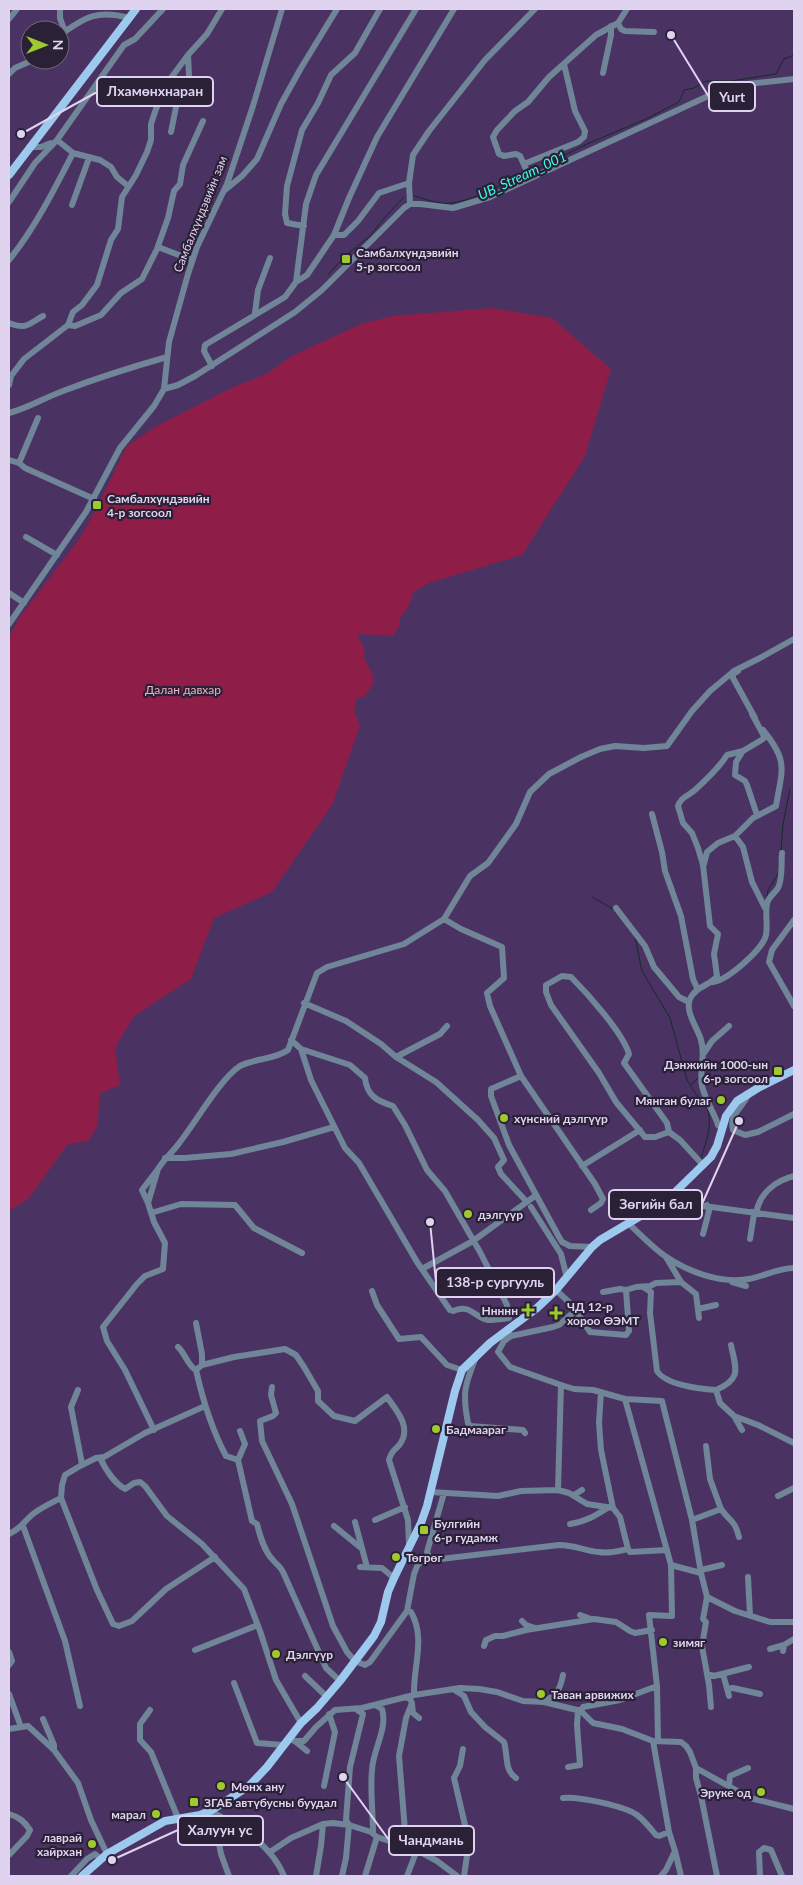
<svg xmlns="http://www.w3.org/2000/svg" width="803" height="1885" font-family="Lato,sans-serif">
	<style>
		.green { fill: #8e1e47 }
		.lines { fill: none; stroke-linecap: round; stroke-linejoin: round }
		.stream { stroke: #142c28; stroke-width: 1 }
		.minor { stroke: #708598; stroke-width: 6 }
		.major { stroke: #9dc9ef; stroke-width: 8 }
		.poi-dot { fill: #9fca2d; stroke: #2b2137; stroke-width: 2 }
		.labels { text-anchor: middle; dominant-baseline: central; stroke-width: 4.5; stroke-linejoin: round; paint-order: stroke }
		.street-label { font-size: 12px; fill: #dfd3f0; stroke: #2b2137 }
		.poi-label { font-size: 12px; font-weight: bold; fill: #dfd3f0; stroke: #2b2137; text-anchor: start }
		.park-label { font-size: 12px; fill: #eeb1be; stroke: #2b2137 }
		.water-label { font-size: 14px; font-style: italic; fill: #3dfbe7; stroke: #2b2137 }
		.leader { fill: none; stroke: #dfd3f0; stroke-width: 2 }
		.callout-dot { fill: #dfd3f0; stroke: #2b2137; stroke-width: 2 }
		.callout { fill: #2b2137; stroke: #dfd3f0; stroke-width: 2 }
		.callout-label { font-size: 14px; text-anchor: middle; font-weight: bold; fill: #dfd3f0 }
	</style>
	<rect width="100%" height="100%" fill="#4a3363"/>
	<path class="green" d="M492 308 552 318 611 369 585 456 522 555 429 583 413 592C411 603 407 610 400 618L399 627 393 636 360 634 358 639C364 645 366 649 364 657 372 676 380 678 364 697L357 698 354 711 360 726 332 805 272 892 214 918 191 979 134 1016 115 1048 120 1085 100 1093 97 1127 88 1141 68 1144 28 1199 9 1211V638L19 618 80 538 98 506 126 447 155 427 231 388 266 374 292 356 361 324 392 316Z"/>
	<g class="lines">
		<path class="stream" d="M529 173 587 144 646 119 679 102 684 90 694 88 706 81H731L776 74 784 59 794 55
			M414 196C422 198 432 202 441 203 460 206 495 189 511 179H517L526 174
			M328 275 345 256 370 236 386 216 404 197
			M781 850 783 824 790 789
			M592 897 613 909
			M767 897 768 890 778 874
			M635 937 642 971 670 1018 687 1080 697 1096 704 1102
			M691 1085 698 1078
			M701 1158C706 1143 714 1121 706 1106"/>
		<path class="minor" d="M60 9V18L65 32
			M9 19 17 9
			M618 23 621 29 625 31 654 32
			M60 35C85 17 98 9 129 18
			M603 73 611 35V26
			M9 74 15 68 33 60
			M171 132 180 87 187 81 189 76 188 55 207 34 222 9
			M57 140 73 153 100 160 111 167 117 177 128 186
			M29 147H41L51 143
			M524 164 578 142 584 137 585 131 575 111 564 64
			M530 178 520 156 516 154 504 156 499 154 493 137 497 130 515 111 528 102 549 77 596 35 618 23 627 9
			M225 190 242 176 257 159 281 104 301 68 337 9
			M9 202 35 163 57 140 124 45 135 39 163 9
			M410 204 409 183 413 155 429 131 485 60 535 9
			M72 205 89 158
			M304 226 287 223 285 214 287 186 302 130 318 103 331 75 355 53 380 9
			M334 235H344L358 221 379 193 409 183
			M158 247 192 260
			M9 260C35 228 54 190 73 153
			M296 282 306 204 316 175 416 9
			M255 313 258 290 270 258
			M9 323C27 330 28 324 43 316
			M68 325 75 326 101 315 121 293 142 279 157 249 168 218 174 191 180 184 183 165 203 121
			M212 366 204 351 205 345 285 297 296 282 307 275 334 235 349 198 377 137 454 9
			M9 385 11 376 24 359 68 325 73 312 82 305 97 285 111 240 118 229 122 197 136 175 147 152 151 140V124L156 109 168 82 188 55
			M164 389 178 385 195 376 295 312 322 290 404 208 410 204H420L453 208 490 197 719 91 747 84 794 79
			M9 413C28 408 44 398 63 391 97 378 132 367 167 357
			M9 460 19 463 25 468 94 499
			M19 463 38 418
			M26 537 57 555
			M9 593 24 603
			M9 624 86 512 120 448 154 406 164 389 169 342 188 274 197 247 227 184 253 106 282 9
			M738 671 733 674V678L755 718
			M743 751 736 762 735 775 745 781 747 785 757 815
			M652 814 662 852 665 871 681 916 693 979 697 988
			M735 836 753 818 776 806C782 769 789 762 763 730
			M704 864 707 852 718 843 735 836 743 847 752 882 765 908
			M616 908 645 946 654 967 679 997 689 1002
			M444 919 461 929 502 947 504 978 487 993 490 1006 521 1076 595 1184 603 1199 601 1203 591 1210
			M794 920 772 950 769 962 794 1006
			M713 982C728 980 763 949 766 935 768 925 765 914 767 904 768 897 774 894 778 888 783 878 781 864 782 853
			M304 1003 346 1021 381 1044 396 1057 436 1082 478 1120 494 1138 504 1160 498 1167 501 1174 527 1202
			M291 1040 301 1049 311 1080 345 1148 359 1163 417 1262 450 1310 453 1311C470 1303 475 1318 488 1320 495 1320 502 1319 509 1318L507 1305 480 1252 445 1191 427 1170 405 1125 393 1106C377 1101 367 1096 365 1078L350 1065 301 1049
			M704 1053 712 1041 729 1026
			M396 1057 440 1034 447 1026
			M521 1076 491 1089V1096L509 1145 559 1237 562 1242 570 1246 592 1247
			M745 1095 747 1097C741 1109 729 1115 733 1130L745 1135 758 1132 794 1114
			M722 1128 718 1125C714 1112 705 1100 702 1086 699 1071 706 1056 701 1040 698 1028 683 1010 691 997 698 985 710 986 717 976L714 954 718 934 710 926 703 865 698 848 692 833 683 823 678 806C681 797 688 796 695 790 706 780 719 768 727 755L743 751 763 739 764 736 752 714
			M669 1132 667 1123 624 1063 629 1054C623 1033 587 993 571 977L562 976 546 985V992L551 1005 599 1073 616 1102 645 1137H655L669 1132 680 1140 703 1165
			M165 1158H185L231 1154 283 1142 334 1127
			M582 1166 640 1130
			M158 1169C164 1159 173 1152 180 1142 196 1122 220 1079 240 1066 255 1058 274 1060 288 1050L317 973 327 967 404 944 444 919 470 876 488 863 516 824 530 792 549 774 581 757 600 749 615 746 644 748 667 746 692 711 710 691 734 671 760 658 794 639
			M666 1201 794 1218
			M148 1203 142 1190 158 1169 148 1203 154 1222 165 1243 163 1269 145 1276 137 1284 103 1327 107 1341 125 1370 154 1430
			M531 1207 561 1254 567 1278
			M151 1213 181 1204 235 1205 254 1228 302 1253
			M756 1213C760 1193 775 1181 794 1176
			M628 1223C640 1234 652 1247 665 1256 688 1272 721 1284 749 1279 764 1276 779 1268 794 1268
			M703 1234 709 1211 707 1205
			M750 1239 754 1214 752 1212
			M422 1269 473 1241 535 1196
			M681 1282 696 1294 699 1318
			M732 1282 746 1286
			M643 1287 651 1292 650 1313 657 1371C666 1385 700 1389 716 1390L720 1403 734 1416 758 1425 794 1443
			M556 1290 573 1306 590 1332 626 1335 629 1331 626 1290 636 1287 650 1286 656 1283 681 1282 666 1257
			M372 1291 377 1305 399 1339 421 1337 447 1365 462 1370
			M603 1292 620 1289 626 1290
			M698 1309 716 1305
			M196 1323 202 1354V1365L196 1370C203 1401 211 1428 226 1456L238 1460 252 1521 257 1524C260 1536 264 1551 273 1560 277 1565 280 1566 283 1572L326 1668 340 1681
			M510 1334 511 1336 553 1327 559 1325 576 1310
			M511 1336 504 1341 498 1352 510 1367 561 1385 574 1389 593 1390 625 1399 662 1401 692 1520 701 1573 707 1597 703 1619 706 1622 702 1646 709 1685 711 1707
			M178 1347C185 1353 188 1366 196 1370
			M476 1357C465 1384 462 1393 468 1423L470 1426 523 1430 525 1433
			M202 1365 234 1357 285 1349 296 1355 304 1367 318 1391V1401L334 1416 355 1421 387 1397C396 1410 412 1427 400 1444 395 1451 392 1449 389 1460L408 1520 409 1545
			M272 1387 271 1395 276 1413 273 1416 260 1421 262 1441 292 1504 333 1626 347 1652 355 1661 365 1665 370 1662 407 1611 414 1574 418 1564 424 1561 559 1545C576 1545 584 1551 599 1552 609 1554 618 1551 628 1549L630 1552 667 1550
			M78 1390 71 1407 82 1464
			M716 1390C742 1379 736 1369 731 1345
			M601 1392 599 1423 601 1450 613 1508 620 1517 628 1549
			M625 1399 671 1565 672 1616 649 1615 657 1686 658 1741
			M734 1416 742 1430
			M100 1458C106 1470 113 1482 125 1489L134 1483 140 1482 145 1486 167 1516 202 1544 244 1589 260 1631 276 1680 301 1723
			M238 1460 245 1444 240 1431
			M558 1490 561 1385
			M430 1492 498 1496 521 1491 558 1490 569 1493 587 1504 613 1508
			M571 1494 574 1495 582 1490
			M778 1496 794 1488
			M61 1498 97 1590 113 1624 119 1626 132 1621 166 1589 215 1557
			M721 1509C730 1522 735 1520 739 1537
			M375 1520 405 1507
			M692 1520 721 1509 710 1479 706 1446
			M355 1522 367 1567
			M570 1524C587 1521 595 1516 609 1507
			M23 1526 65 1641 80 1706
			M334 1526 361 1548
			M9 1534C22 1528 23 1522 33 1514 42 1507 51 1503 61 1498L62 1485 65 1475 80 1466 96 1458 104 1457 145 1433 205 1406
			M430 1559 427 1552 444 1493
			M671 1565 701 1573
			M360 1567 382 1568 394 1578
			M701 1570 722 1565
			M748 1577 750 1615
			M707 1597 735 1611 770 1622H794
			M407 1611 411 1612C426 1638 413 1667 414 1695
			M580 1615 591 1619
			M522 1621 526 1625 535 1628
			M484 1646 486 1640 495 1636H503L526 1630 594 1619 616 1622 630 1631 635 1633 652 1630
			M770 1649 784 1645
			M195 1650 258 1625
			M783 1651 784 1645 794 1639
			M9 1652 12 1661 9 1665
			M707 1674 714 1676 749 1667
			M723 1674 729 1696
			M305 1676 327 1697
			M234 1683 257 1743 283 1745
			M453 1689 464 1696 471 1712 485 1727 504 1742C508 1755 504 1770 516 1778
			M727 1689 733 1688 760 1694
			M9 1694 21 1727
			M405 1697 410 1699 412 1703 406 1718 399 1756 405 1831 406 1841 412 1847
			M544 1702C557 1694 560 1690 563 1675
			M412 1704 413 1713 419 1718
			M150 1710 140 1724V1740L151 1752 178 1818
			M581 1711 583 1707 620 1700 657 1686
			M43 1719 54 1745V1750
			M9 1729 28 1726 54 1750 78 1783 91 1820 107 1854
			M289 1738 294 1741H304L316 1727 335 1710 362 1708 414 1695 460 1688 479 1689 497 1692 523 1701 544 1702 581 1711 593 1723 622 1729 653 1741 681 1742 686 1746 690 1752 696 1768 750 1798 794 1809
			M653 1741 669 1832 675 1851 666 1870 661 1876
			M296 1742 307 1751
			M463 1749 460 1766 454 1778 469 1842 464 1876
			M568 1767 580 1765 577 1725 578 1710
			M696 1768V1778L701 1796 717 1876
			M324 1786 335 1732 329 1714
			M729 1786 730 1776 748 1768
			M563 1798C577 1796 625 1806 637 1815 644 1820 650 1828 656 1835L659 1836 669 1832
			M210 1811C239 1826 271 1844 284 1876
			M9 1814C19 1817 24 1821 30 1830L27 1836 9 1855
			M221 1817 217 1833 221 1854 229 1876
			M373 1833C373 1812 370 1790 372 1770 373 1749 388 1729 382 1709L375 1705
			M675 1851 681 1876
			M270 1852 291 1838 323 1824 333 1823 349 1825 371 1832 377 1837 417 1850 437 1861 457 1876
			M71 1876 87 1859 95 1854 101 1859
			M316 1876 321 1846 323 1824
			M342 1876 346 1858 349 1825 346 1820 350 1767 363 1714 356 1709
			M365 1876 377 1837
			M407 1876 417 1850
			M760 1876 759 1852 764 1848 771 1850 782 1876"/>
		<path class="major" d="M9 175 136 9
			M82 1876 107 1854 165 1821 200 1815 212 1810 249 1786 267 1767 301 1723 317 1708 340 1681 374 1636 381 1622 388 1592 394 1578 421 1523 427 1506 455 1391 462 1370 490 1343 537 1308 556 1290 592 1247 600 1240 666 1201 711 1157 717 1146 726 1116 737 1101 758 1088 794 1070"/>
	</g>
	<g class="poi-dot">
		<rect x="341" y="254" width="10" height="10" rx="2.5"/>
		<rect x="92" y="500" width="10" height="10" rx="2.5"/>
		<rect x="773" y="1066" width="10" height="10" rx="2.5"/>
		<circle cx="721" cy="1100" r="5"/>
		<circle cx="504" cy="1118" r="5"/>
		<circle cx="468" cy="1214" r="5"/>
		<path d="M525.5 1302.5h5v5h5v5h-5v5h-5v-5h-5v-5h5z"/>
		<path d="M553.5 1305.5h5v5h5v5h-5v5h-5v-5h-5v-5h5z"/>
		<circle cx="436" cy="1429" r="5"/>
		<rect x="419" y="1525" width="10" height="10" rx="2.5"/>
		<circle cx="396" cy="1557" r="5"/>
		<circle cx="663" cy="1642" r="5"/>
		<circle cx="276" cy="1654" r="5"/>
		<circle cx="541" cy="1694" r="5"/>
		<circle cx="221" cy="1786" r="5"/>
		<circle cx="761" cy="1792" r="5"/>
		<rect x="189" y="1797" width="10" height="10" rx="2.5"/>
		<circle cx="156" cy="1814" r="5"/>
		<circle cx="92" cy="1844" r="5"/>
	</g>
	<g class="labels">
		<g class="street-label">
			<text transform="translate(200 214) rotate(-68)">Самбалхүндэвийн зам</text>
		</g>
		<g class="poi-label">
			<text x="356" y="252">Самбалхүндэвийн<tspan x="356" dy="14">5-р зогсоол</tspan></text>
			<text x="107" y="498">Самбалхүндэвийн<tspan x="107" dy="14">4-р зогсоол</tspan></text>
			<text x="768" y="1064" text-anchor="end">Дэнжийн 1000-ын<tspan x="768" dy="14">6-р зогсоол</tspan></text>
			<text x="711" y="1100" text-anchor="end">Мянган булаг</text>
			<text x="514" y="1118">хүнсний дэлгүүр</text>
			<text x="478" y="1214">дэлгүүр</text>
			<text x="567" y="1306">ЧД 12-р<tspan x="567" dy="14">хороо ӨЭМТ</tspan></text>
			<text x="518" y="1310" text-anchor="end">Ннннн</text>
			<text x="446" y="1429">Бадмаараг</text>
			<text x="434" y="1523">Булгийн<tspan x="434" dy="14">6-р гудамж</tspan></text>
			<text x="406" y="1557">Төгрөг</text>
			<text x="673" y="1642">зимяг</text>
			<text x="286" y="1654">Дэлгүүр</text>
			<text x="551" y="1694">Таван арвижих</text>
			<text x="231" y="1786">Мөнх ану</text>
			<text x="751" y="1792" text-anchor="end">Эрүке од</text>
			<text x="204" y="1802">ЗГАБ автүбусны буудал</text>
			<text x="146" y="1814" text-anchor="end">марал</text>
			<text x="82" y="1837" text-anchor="end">лаврай<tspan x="82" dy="14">хайрхан</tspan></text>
		</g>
		<g class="park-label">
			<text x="183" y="689">Далан давхар</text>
		</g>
		<g class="water-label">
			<text transform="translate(522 175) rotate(-25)">UB_Stream_001</text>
		</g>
	</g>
	<path class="leader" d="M21 134L97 92M671 35L709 97M739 1121L702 1204M430 1222L436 1282M112 1860L178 1830M343 1777L389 1840"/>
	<g class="callout-dot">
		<circle cx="21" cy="134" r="5"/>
		<circle cx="671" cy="35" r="5"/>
		<circle cx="739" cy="1121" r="5"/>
		<circle cx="430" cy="1222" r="5"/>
		<circle cx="112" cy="1860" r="5"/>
		<circle cx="343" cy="1777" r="5"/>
	</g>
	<g class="callout">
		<rect x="97" y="77" width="116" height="29" rx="5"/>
		<rect x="709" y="82" width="46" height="29" rx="5"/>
		<rect x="609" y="1190" width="93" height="29" rx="5"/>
		<rect x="436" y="1268" width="118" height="29" rx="5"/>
		<rect x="178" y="1816" width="85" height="29" rx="5"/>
		<rect x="389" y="1826" width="85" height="29" rx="5"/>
	</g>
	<g class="callout-label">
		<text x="155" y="96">Лхамөнхнаран</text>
		<text x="732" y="102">Yurt</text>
		<text x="656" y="1209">Зөгийн бал</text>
		<text x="495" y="1287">138-р сургууль</text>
		<text x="220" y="1835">Халуун ус</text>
		<text x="431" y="1845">Чандмань</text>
	</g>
	<rect width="803" height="1885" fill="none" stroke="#dfd3f0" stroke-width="20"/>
	<g transform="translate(45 45) rotate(90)"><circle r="24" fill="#2b2137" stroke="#736881"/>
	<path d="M0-4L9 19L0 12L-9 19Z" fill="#9fca2d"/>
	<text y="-8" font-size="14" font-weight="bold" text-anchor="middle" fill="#dfd3f0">N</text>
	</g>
</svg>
